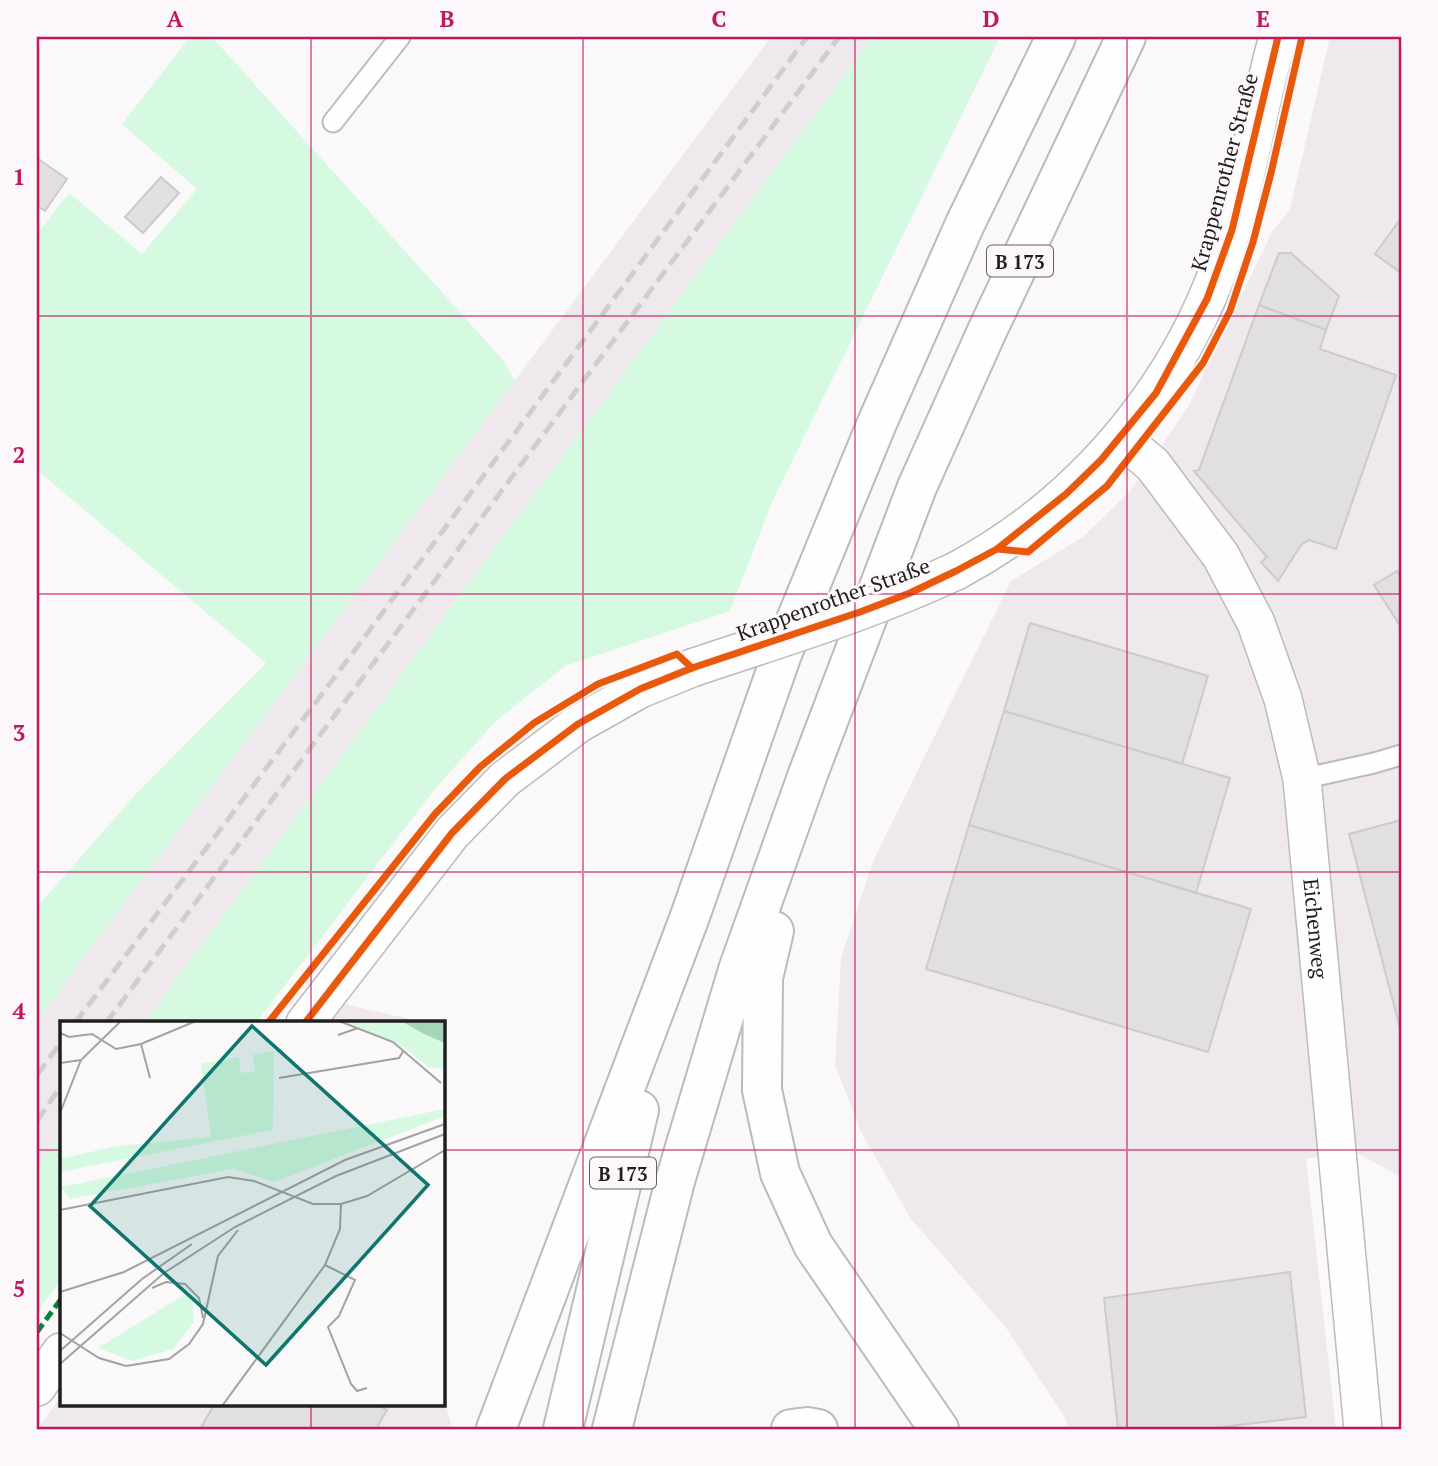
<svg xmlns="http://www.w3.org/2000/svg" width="1438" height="1466" font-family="'PT Serif',serif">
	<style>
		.built { fill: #efe9ed }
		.green { fill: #d5f9e1 }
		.building { fill: #e1dfe0; stroke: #cccacb; stroke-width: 2 }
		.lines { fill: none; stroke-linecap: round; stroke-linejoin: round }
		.lane-casing { stroke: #bcbabb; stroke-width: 23 }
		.street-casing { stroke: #bcbabb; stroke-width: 40 }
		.highway-casing { stroke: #bcbabb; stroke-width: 42 }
		.lane { stroke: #fefefe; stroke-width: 19 }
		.street { stroke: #fefefe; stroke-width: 37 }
		.highway { stroke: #fefefe; stroke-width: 38 }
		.rail { stroke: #cfcece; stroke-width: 5; stroke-dasharray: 14 7; stroke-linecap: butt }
		.street-bridge-casing { stroke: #bcbabb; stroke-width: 40; stroke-linecap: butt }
		.street-bridge { stroke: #fefefe; stroke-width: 37 }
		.quiet { stroke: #00873e; stroke-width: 5; stroke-dasharray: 10 5; stroke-linecap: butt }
		.cycleway-casing { stroke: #fbf7fa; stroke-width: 11 }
		.cycleway { stroke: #e8590c; stroke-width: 7 }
		.grid { fill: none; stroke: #c2185b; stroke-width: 2; stroke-opacity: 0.55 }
		.labels { text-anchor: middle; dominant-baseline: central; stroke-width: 6; stroke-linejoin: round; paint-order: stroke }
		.shield { fill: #fbf7fa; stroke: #626061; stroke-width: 2 }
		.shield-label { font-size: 19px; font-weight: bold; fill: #201f20 }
		.street-label { font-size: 21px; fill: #201f20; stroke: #fbf7fa }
		.inset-road { fill: none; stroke: #a3a1a2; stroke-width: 2 }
		.view { fill: #0f766e; fill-opacity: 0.15; stroke: #0f766e; stroke-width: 3.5 }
		.inset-edge { fill: none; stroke: #201f20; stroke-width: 3.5 }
		.neatline { fill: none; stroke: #c2185b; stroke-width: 2.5 }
		.grid-label { font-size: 23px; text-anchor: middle; font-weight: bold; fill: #c2185b }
	</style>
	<rect width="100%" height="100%" fill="#faf8f9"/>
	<path class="built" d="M771 37H872L144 1023H61V1135L37 1168V1021Z
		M1330 37H1401V1177L1350 1149 1306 1159 1336 1429H1069L1065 1418 1007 1329 911 1219 862 1134 835 1065 841 958 874 859 1011 581 1084 536 1130 491 1188 407 1272 232 1290 209Z
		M344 1004 427 1023H330Z
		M443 1392 452 1429H38L61 1396V1405H443Z"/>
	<path class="green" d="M190 37H212L502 359 515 380 37 1021V907L136 794 266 663 37 470V234L69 193 142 254 197 189 122 124Z
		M872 37H1000L772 502 730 611 565 666 497 720 434 790 256 1023H144Z
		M61 1135V1280L37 1312V1168Z"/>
	<path class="building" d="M37 158 67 179 45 211 37 206Z
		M161 177 179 193 143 233 125 217Z
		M1399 221 1401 223V273L1375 254Z
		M1279 253H1291L1339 296 1326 330 1259 305Z
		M1259 305 1326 330 1320 349 1396 375 1336 549 1309 540 1301 545 1278 581 1261 562 1267 557 1194 471 1199 470Z
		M1397 571 1401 577V627L1374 585Z
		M1030 623 1208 676 1182 764 1004 711Z
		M1004 711 1230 778 1196 893 969 825Z
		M1401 820V1032L1349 834Z
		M969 825 1251 909 1208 1052 926 969Z
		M1290 1272 1306 1417 1205 1429H1118L1104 1298Z
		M214 1405H377L387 1410 376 1429H200Z
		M1237 1426V1429H1205Z"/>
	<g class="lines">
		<g class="lane-casing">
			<path id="lane" d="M333 122 400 37
				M1302 779 1374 763 1401 755"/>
		</g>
		<g class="street-casing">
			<g id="street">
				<path id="s1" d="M1121 438 1153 465 1221 556 1256 623 1283 699 1302 779 1363 1429"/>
				<path d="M956 571C1089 500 1191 374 1232 228 1250 165 1260 100 1278 37"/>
				<path d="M305 1023 452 833 505 779 578 724 640 689 692 668"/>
				<path d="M37 1387 61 1352"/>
			</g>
		</g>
		<g class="highway-casing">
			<path id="highway" d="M774 931 763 978 762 1090 780 1173 813 1245 939 1429
				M496 1429 689 919 782 654 877 423 965 224 1056 37
				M563 1429 639 1110
				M612 1429 675 1181 738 970 808 774 917 487 987 331 1126 37
				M791 1429 807 1427 818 1429"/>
		</g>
		<use href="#lane" class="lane"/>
		<use href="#street" class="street"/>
		<use href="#highway" class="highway"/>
		<path class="rail" d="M75 1023 352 654 807 37
			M106 1023 839 37
			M37 1075 61 1042
			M37 1121 61 1086"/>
		<g class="street-bridge-casing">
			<path id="street-bridge" d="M692 668C781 638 871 611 956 571"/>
		</g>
		<use href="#street-bridge" class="street-bridge"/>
		<path class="quiet" d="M37 1332 61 1299"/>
		<g class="cycleway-casing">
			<path id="cycleway" d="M997 549 1028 552 1107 486 1203 363 1230 311 1253 242 1271 173 1302 37
				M268 1023 435 814 480 767 534 723 598 684 677 654 692 668
				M305 1023 452 833 505 779 578 724 640 689 692 668 860 612 910 593 956 571 997 549 1066 494 1101 460 1156 393 1207 299 1232 230 1278 37"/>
		</g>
		<use href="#cycleway" class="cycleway"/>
	</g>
	<path class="grid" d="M311 37V1023M583 37V1429M855 37V1429M1127 37V1429M37 316H1401M37 594H1401M37 872H1401M37 1150H61M443 1150H1401M311 1405V1429"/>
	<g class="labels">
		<g class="shield">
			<rect x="987" y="245.5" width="66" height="31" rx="5"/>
			<rect x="590" y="1157.5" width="66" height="31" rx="5"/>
		</g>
		<g class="shield-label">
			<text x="1020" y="261">B 173</text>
			<text x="623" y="1173">B 173</text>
		</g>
		<g class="street-label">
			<text transform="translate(1224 172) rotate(-75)">Krappenrother Straße</text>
			<text transform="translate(833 599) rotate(-20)">Krappenrother Straße</text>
			<text stroke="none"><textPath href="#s1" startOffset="544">Eichenweg</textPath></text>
		</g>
	</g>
	<g transform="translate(60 1021)">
		<rect width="385" height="385" fill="#faf8f9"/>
		<path d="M286 0H341L385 22V48L368 46 345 27ZM214 30 213 109 0 151V138L57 125 151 116 141 43 179 36 181 52 195 50 193 34ZM385 88V95L214 161 173 148 10 178 1 166ZM127 272 133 279 134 301 113 328 72 340 38 327Z" fill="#d5f9e1"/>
		<path d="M341 0H385V22L364 13Z" fill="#a5d5b6"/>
		<path class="inset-road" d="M279 0 333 21 381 62M0 12 9 16 32 13 56 28 81 23 136 0M278 14 298 7M81 23 90 57M0 42 21 39M219 57 339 37 344 29M0 92 21 39 61 0M0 189 168 156 194 160 253 183H281L307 175 385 129M265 244 295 259 279 295 268 306 291 363 297 370 307 367M92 267 106 261 125 263 139 277 143 297M0 271 64 251 285 139 385 103M0 312 39 337 66 345 109 338 129 323 143 303 158 235 178 209M0 330 82 258 132 223M0 343 104 252 175 206 276 155 385 113M162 385 265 244 280 208 281 183"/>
		<path class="view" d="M192 5 368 164 206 344 30 185Z"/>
		<rect width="385" height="385" class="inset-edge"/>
	</g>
	<rect width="1438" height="1466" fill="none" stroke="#fbf7fa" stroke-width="77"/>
	<rect x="38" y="38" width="1362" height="1390" class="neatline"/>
	<g class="grid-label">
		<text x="175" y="27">A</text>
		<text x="447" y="27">B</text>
		<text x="719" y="27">C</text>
		<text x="991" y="27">D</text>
		<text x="1263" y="27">E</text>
		<text x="19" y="185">1</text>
		<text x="19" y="463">2</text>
		<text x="19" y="741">3</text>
		<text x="19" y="1019">4</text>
		<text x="19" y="1297">5</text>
	</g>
</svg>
